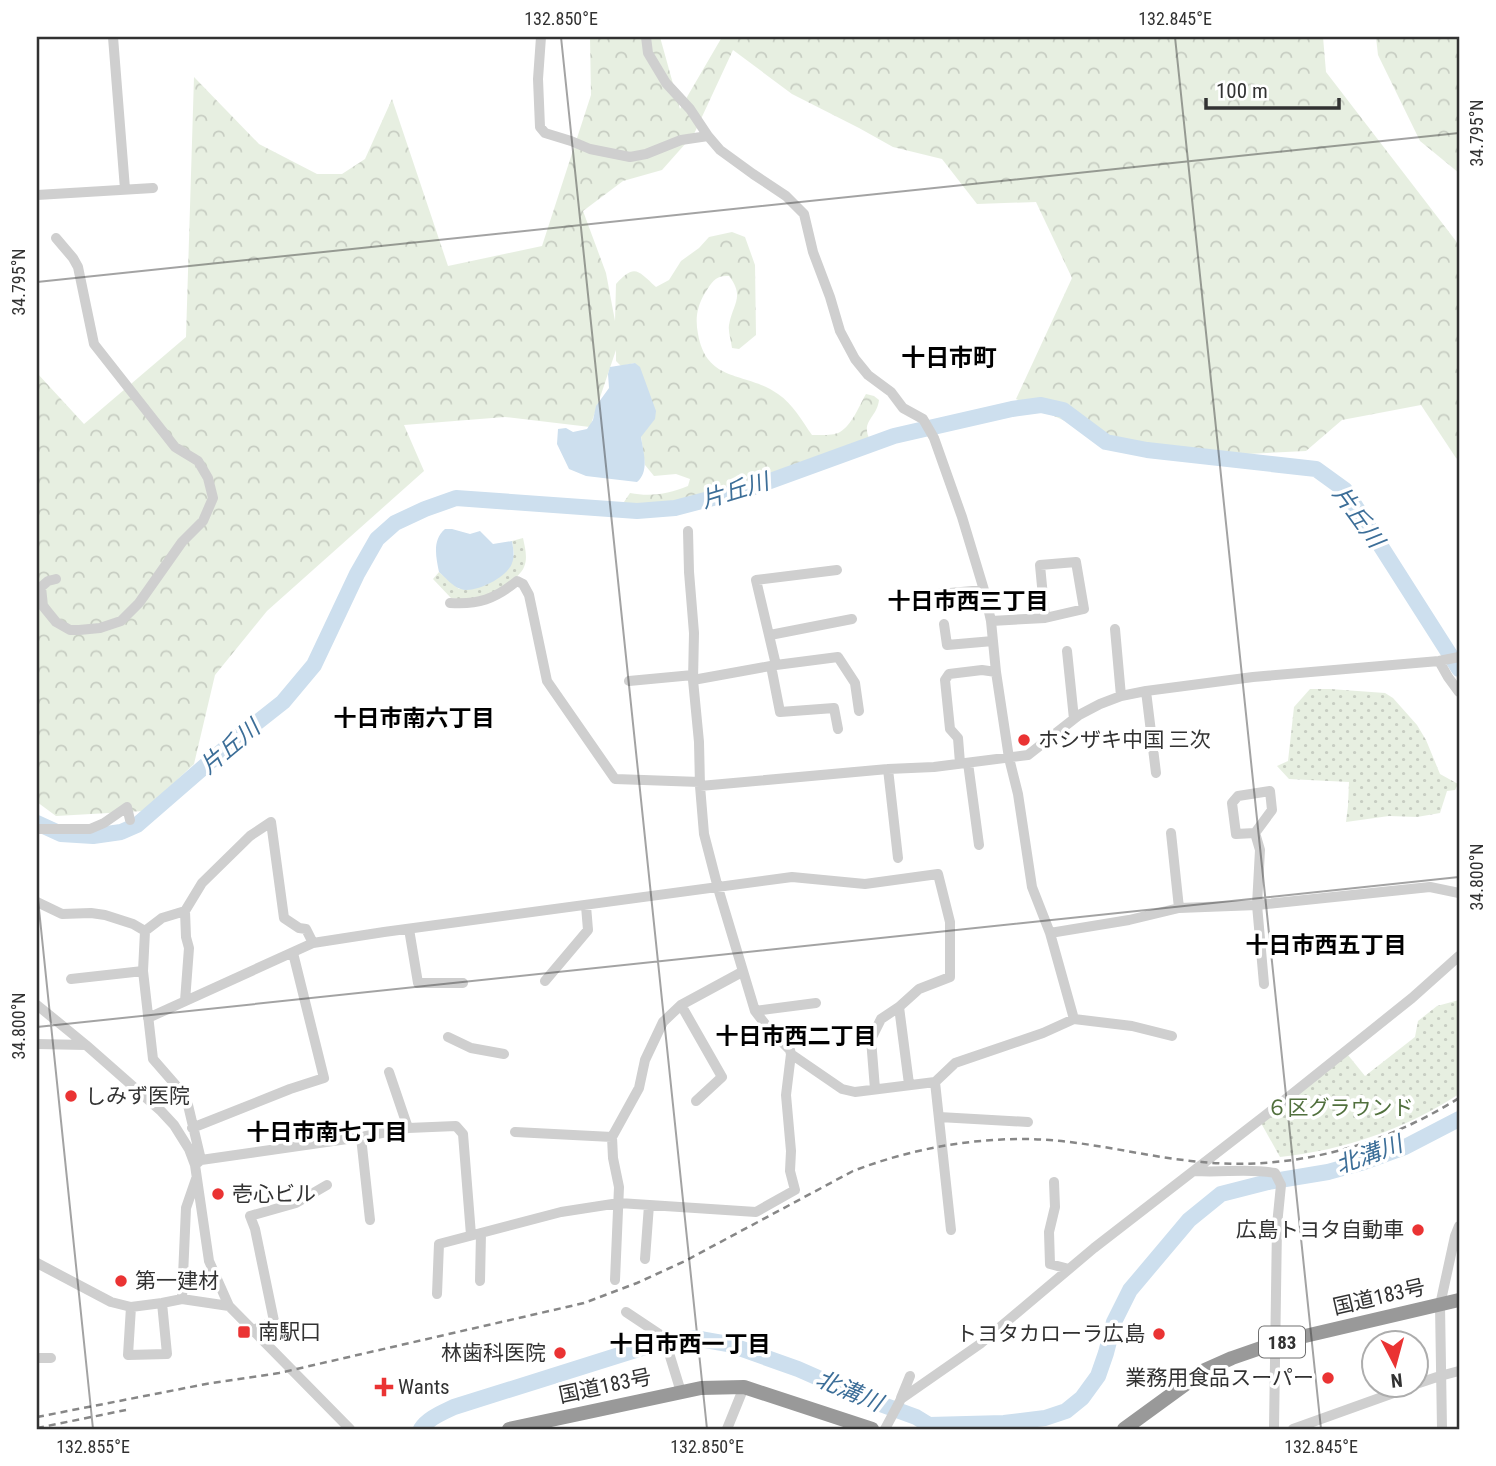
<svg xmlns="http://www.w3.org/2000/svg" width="1496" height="1466" font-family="'Roboto Condensed','Noto Sans JP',sans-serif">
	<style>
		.grass { fill: url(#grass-dots) }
		.forest { fill: url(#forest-crowns) }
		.water { fill: #cddfee }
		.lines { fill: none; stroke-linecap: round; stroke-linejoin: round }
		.river { stroke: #cddfee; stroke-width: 16 }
		.minor { stroke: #cfcfcf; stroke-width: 10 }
		.highway { stroke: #999; stroke-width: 14 }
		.rail { stroke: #878787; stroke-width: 2.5; stroke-dasharray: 7 5; stroke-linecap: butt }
		.ticks { fill: none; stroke: #323232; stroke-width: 2; stroke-opacity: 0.45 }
		.poi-dot { fill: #ea3333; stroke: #fff; stroke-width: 2.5 }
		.labels { text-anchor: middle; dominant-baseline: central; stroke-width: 7; stroke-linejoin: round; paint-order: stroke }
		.shield { fill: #fff; stroke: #707070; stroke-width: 2 }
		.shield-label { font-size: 19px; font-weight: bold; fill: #323232 }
		.poi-label { font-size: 21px; fill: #323232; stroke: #fff; text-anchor: start }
		.park-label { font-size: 21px; fill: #51703d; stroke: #fff }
		.street-label { font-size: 21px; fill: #323232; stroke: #fff }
		.water-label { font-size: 23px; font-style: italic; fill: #3c6e98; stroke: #fff }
		.neighbourhood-label { font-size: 23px; font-weight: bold; fill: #000; stroke: #fff }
		.quarter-label { font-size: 24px; font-weight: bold; fill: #000; stroke: #fff }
		.neatline { fill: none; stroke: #323232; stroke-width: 2.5 }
		.ticks-label { font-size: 18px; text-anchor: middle; fill: #323232 }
	</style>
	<defs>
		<pattern id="grass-dots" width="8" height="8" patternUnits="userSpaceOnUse" patternTransform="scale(1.75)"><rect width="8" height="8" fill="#e7efe1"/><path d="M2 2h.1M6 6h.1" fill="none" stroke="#c7cdc2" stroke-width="1.8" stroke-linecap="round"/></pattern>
		<pattern id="forest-crowns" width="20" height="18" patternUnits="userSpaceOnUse" patternTransform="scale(1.75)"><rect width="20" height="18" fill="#e7efe1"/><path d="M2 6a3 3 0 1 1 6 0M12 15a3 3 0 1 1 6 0" fill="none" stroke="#c7cdc2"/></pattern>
	</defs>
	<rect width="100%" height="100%" fill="#fff"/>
	<path class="grass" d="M523 538C525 548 528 558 524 567 520 578 492 598 480 600 471 602 460 599 451 598L433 579 439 572 459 589 514 555 512 541Z
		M1310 689H1330L1385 693 1393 698 1417 725 1426 740 1440 774 1458 784 1455 790 1447 791 1440 813 1417 817 1389 816 1346 822 1348 806 1349 782 1289 779 1277 766 1288 761 1294 707Z
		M1459 1000V1094C1405 1129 1345 1150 1280 1157L1261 1123 1348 1055 1365 1076 1415 1037 1418 1021 1437 1006Z"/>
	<path class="forest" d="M590 37H660L680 109 722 37H1323L1326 72 1459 245V460L1456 458 1421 405 1342 420 1306 451 1206 456 1112 442 1016 399 1072 278 1036 202 977 204 942 159 893 147 859 128 792 94 733 50 694 134 662 170 623 181 583 211 606 273 615 321 616 284C635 263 638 271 656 287L669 280 681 261 699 248 709 237 732 232 745 237 755 265 756 335 739 349 732 348C731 340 728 332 729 325 733 303 745 297 729 276 715 275 712 282 705 293 697 306 695 319 698 334 707 384 746 371 778 394 793 404 802 421 812 435 820 435 833 436 840 432 852 425 859 406 866 394L874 396 879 400C877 418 860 421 870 440L812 463 738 487 671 502 622 505 630 493C651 497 668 494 688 486L690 479 676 474 654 476 645 465 641 436 654 419 635 363 621 366 616 361V350L590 427 505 417 404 425 424 471 267 611 215 675 194 764 144 811 56 816 37 802V373L84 424 186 337 194 77 259 144 317 174H342L365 159 392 99 448 266 542 246 591 95Z
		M1376 37H1459V173L1420 141 1378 55Z"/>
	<path class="water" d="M635 363 640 367 656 411 655 419 641 437C643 451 650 471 637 482L586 476 569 469 557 444 558 429 566 428 573 432 587 429 593 420 596 406 609 388 608 374 610 367Z
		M445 529H452L470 534 480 531 493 544 512 541C513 548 515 556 512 563 508 577 474 594 461 589 453 587 445 577 439 572 436 557 432 540 445 529Z"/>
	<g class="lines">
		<path class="river" d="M37 823 61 834 93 836 121 832 137 825 236 739 283 702 314 665 357 574 377 539 395 523 425 509 456 498 637 511 675 508 751 488 894 436 1012 409 1041 405 1063 410 1106 442 1147 450 1316 469 1345 490 1459 669
			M421 1429C428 1418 442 1413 454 1407L645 1347 694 1338 728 1344 798 1369 864 1398 916 1417 929 1425 1004 1423 1045 1418 1066 1411 1082 1398 1098 1376 1106 1353 1114 1322 1130 1290 1189 1220 1221 1194 1268 1182 1328 1172 1364 1162 1405 1147 1459 1119"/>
		<path class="minor" d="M113 37 125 189
			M541 37 538 79 540 127 545 133 571 141 590 149 630 157 646 154 681 140 708 136
			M646 37 648 53 666 83 690 109 708 136 720 150 753 174 786 196 804 214 813 252 830 297 840 331 855 359 868 375 891 392 903 408 923 419 934 438 962 517 984 590 991 621 996 672 1009 758 1018 794 1032 887 1050 933 1074 1019
			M37 195 153 188
			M56 238 73 258 78 267 94 344 175 447 198 461 208 478 213 498 203 521 182 542 139 603 121 621 100 628 79 630H70L56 622 43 606 41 587 48 581 56 579
			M688 531 689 572 694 633 693 680 699 742 700 786 704 834 718 888 755 1011 769 1029 790 1050 791 1054 842 1089 855 1092 935 1082 955 1063 1043 1033 1074 1019 1132 1026 1172 1036
			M1076 562 1084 609 1045 618 1040 565Z
			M927 595 984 590
			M450 603C478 605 495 599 517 581L523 584 529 595 547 681 615 779 700 782
			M991 621 1045 618
			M944 624 947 645 993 641
			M1115 629 1121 696
			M770 635 852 619
			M1067 651 1074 719
			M1439 661 1448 677 1459 692
			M776 665 756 580 837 570
			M771 666 780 712 834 708 838 729
			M693 680 776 665 838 657 855 683 859 711
			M629 681 693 675
			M1146 691 1156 773
			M960 763 958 738 950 729 945 680 949 674 982 670 996 672
			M968 763 979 845
			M888 769 898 858
			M700 786 888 769 934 767 1028 755 1079 715 1100 704 1121 696 1146 691 1253 677 1439 661 1459 657
			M37 829H90L104 823 127 807 130 820
			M1171 833 1179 908
			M1255 833 1236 834 1232 803 1238 796 1270 791 1272 810 1255 833 1260 850 1257 905 1264 984
			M37 902 62 914 91 913 105 915 133 924 145 931
			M409 929 418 983H463
			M145 931 162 918 185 911 202 883 250 836 271 822 284 918 299 928 306 929 313 943
			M145 931 143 971 153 1059 180 1090 188 1105 201 1160
			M1050 933 1129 920 1179 908 1257 905 1430 887 1459 893
			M71 979 143 971
			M545 981 588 930 586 906
			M185 1001 189 948 186 937 185 911
			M37 1005 86 1045 161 1111 174 1125 189 1149 195 1165 209 1261 229 1306 350 1429
			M681 1005 722 1077 696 1101
			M899 1007 909 1084
			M755 1011 816 1003
			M148 1018 313 943 384 932 792 877 865 884 938 874 950 922V977L919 989 899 1007 881 1019 871 1039 875 1089
			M448 1037 471 1048 504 1054
			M37 1044 86 1045
			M389 1072 408 1128
			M935 1082 951 1230
			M939 1117 1028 1122
			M192 1128 290 1089 324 1078 293 953
			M515 1132 612 1137
			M361 1137 370 1220
			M195 1165 201 1160 361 1137 408 1128 456 1126 463 1134 471 1235
			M1195 1171C1222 1173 1249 1168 1275 1173L1281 1185 1277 1225 1274 1429
			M1054 1182 1055 1207 1049 1232 1050 1264 1069 1269
			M645 1259 649 1205
			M37 1263 111 1302 131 1307 162 1303 182 1299 229 1306
			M615 1280 619 1187 613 1158 612 1137 639 1088 645 1060 663 1022 681 1005 742 972
			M480 1281 481 1233
			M437 1294 439 1244 561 1212 619 1203 756 1212 795 1190 790 1171 791 1151 786 1095 791 1054
			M182 1299 186 1208 196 1179
			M131 1307 128 1355 167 1354 162 1303
			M626 1312 662 1336 669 1353 681 1392
			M253 1330 274 1321 255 1229 250 1216 296 1203 327 1185
			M37 1358H51
			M1416 1384 1440 1376 1459 1371
			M901 1398 910 1376
			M727 1429 744 1387
			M885 1429 901 1399 980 1344 1094 1248 1267 1114 1412 998 1459 956
			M1293 1429 1413 1386
			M1442 1429 1440 1305 1455 1236 1459 1226"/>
		<path class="highway" d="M509 1429 701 1388 744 1387 872 1429
			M1124 1429 1205 1370 1232 1358 1275 1343 1459 1300"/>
		<path class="rail" d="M37 1417 206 1384 279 1373 584 1303 637 1283 685 1261 853 1171C908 1150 964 1139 1024 1139 1084 1139 1142 1157 1202 1162 1292 1171 1383 1146 1459 1098
			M37 1428 126 1410"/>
	</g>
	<path class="ticks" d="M561 37 707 1429M1175 37 1321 1429M37 282 1459 133M37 890 93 1429M37 1027 1459 877"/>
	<g class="poi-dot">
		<circle cx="1024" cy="740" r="7"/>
		<circle cx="71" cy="1096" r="7"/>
		<circle cx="218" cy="1194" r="7"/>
		<circle cx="1418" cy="1230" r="7"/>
		<circle cx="121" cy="1281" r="7"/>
		<rect x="237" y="1325" width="14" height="14" rx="3.5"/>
		<circle cx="1159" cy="1334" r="7"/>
		<circle cx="560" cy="1353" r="7"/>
		<circle cx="1328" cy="1378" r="7"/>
		<path d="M380.5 1376.5h7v7h7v7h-7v7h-7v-7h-7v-7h7z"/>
	</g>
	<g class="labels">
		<rect class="shield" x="1259" y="1326.5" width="46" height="31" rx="5"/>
		<g class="shield-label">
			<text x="1282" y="1342">183</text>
		</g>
		<g class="poi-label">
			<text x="1038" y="740">ホシザキ中国 三次</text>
			<text x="85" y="1096">しみず医院</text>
			<text x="232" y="1194">壱心ビル</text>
			<text x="1404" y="1230" text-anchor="end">広島トヨタ自動車</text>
			<text x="135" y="1281">第一建材</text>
			<text x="258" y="1332">南駅口</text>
			<text x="1145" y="1334" text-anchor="end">トヨタカローラ広島</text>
			<text x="546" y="1353" text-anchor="end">林歯科医院</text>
			<text x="1314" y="1378" text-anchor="end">業務用食品スーパー</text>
			<text x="398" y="1387">Wants</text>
		</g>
		<g class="park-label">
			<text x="1340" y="1108">６区グラウンド</text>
		</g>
		<g class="street-label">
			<text transform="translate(1379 1297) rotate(-13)">国道183号</text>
			<text transform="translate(605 1386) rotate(-12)">国道183号</text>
		</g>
		<g class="water-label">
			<text transform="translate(735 491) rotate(-17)">片丘川</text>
			<text transform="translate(1358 517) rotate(54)">片丘川</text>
			<text transform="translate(230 747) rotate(-40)">片丘川</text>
			<text transform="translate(1369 1155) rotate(-20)">北溝川</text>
			<text transform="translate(849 1391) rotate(23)">北溝川</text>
		</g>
		<g class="neighbourhood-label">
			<text x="968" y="601">十日市西三丁目</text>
			<text x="414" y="718">十日市南六丁目</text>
			<text x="1326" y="945">十日市西五丁目</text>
			<text x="796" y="1036">十日市西二丁目</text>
			<text x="327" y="1132">十日市南七丁目</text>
			<text x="690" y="1344">十日市西一丁目</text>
		</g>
		<g class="quarter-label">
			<text x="949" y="358">十日市町</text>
		</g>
	</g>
	<rect width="1496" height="1466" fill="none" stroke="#ffffff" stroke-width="77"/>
	<g transform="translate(1395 1364) rotate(174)"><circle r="33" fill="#ffffff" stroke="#adadad" stroke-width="2"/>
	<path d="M0-5L12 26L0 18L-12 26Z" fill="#ea3333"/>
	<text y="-10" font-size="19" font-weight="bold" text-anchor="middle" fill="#323232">N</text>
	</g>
	<path d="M1206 98v10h133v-10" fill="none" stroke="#323232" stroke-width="3.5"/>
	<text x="1216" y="98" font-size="21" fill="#323232" stroke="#ffffff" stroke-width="5" paint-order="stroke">100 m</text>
	<rect x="38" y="38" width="1420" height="1390" class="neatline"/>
	<g class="ticks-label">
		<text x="561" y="25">132.850°E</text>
		<text x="1175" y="25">132.845°E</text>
		<text transform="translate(1477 133) rotate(-90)" y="6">34.795°N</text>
		<text transform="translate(19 282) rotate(-90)" y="6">34.795°N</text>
		<text transform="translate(1477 877) rotate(-90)" y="6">34.800°N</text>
		<text transform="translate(19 1026) rotate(-90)" y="6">34.800°N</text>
		<text x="93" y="1453">132.855°E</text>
		<text x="707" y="1453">132.850°E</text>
		<text x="1321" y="1453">132.845°E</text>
	</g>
</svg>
